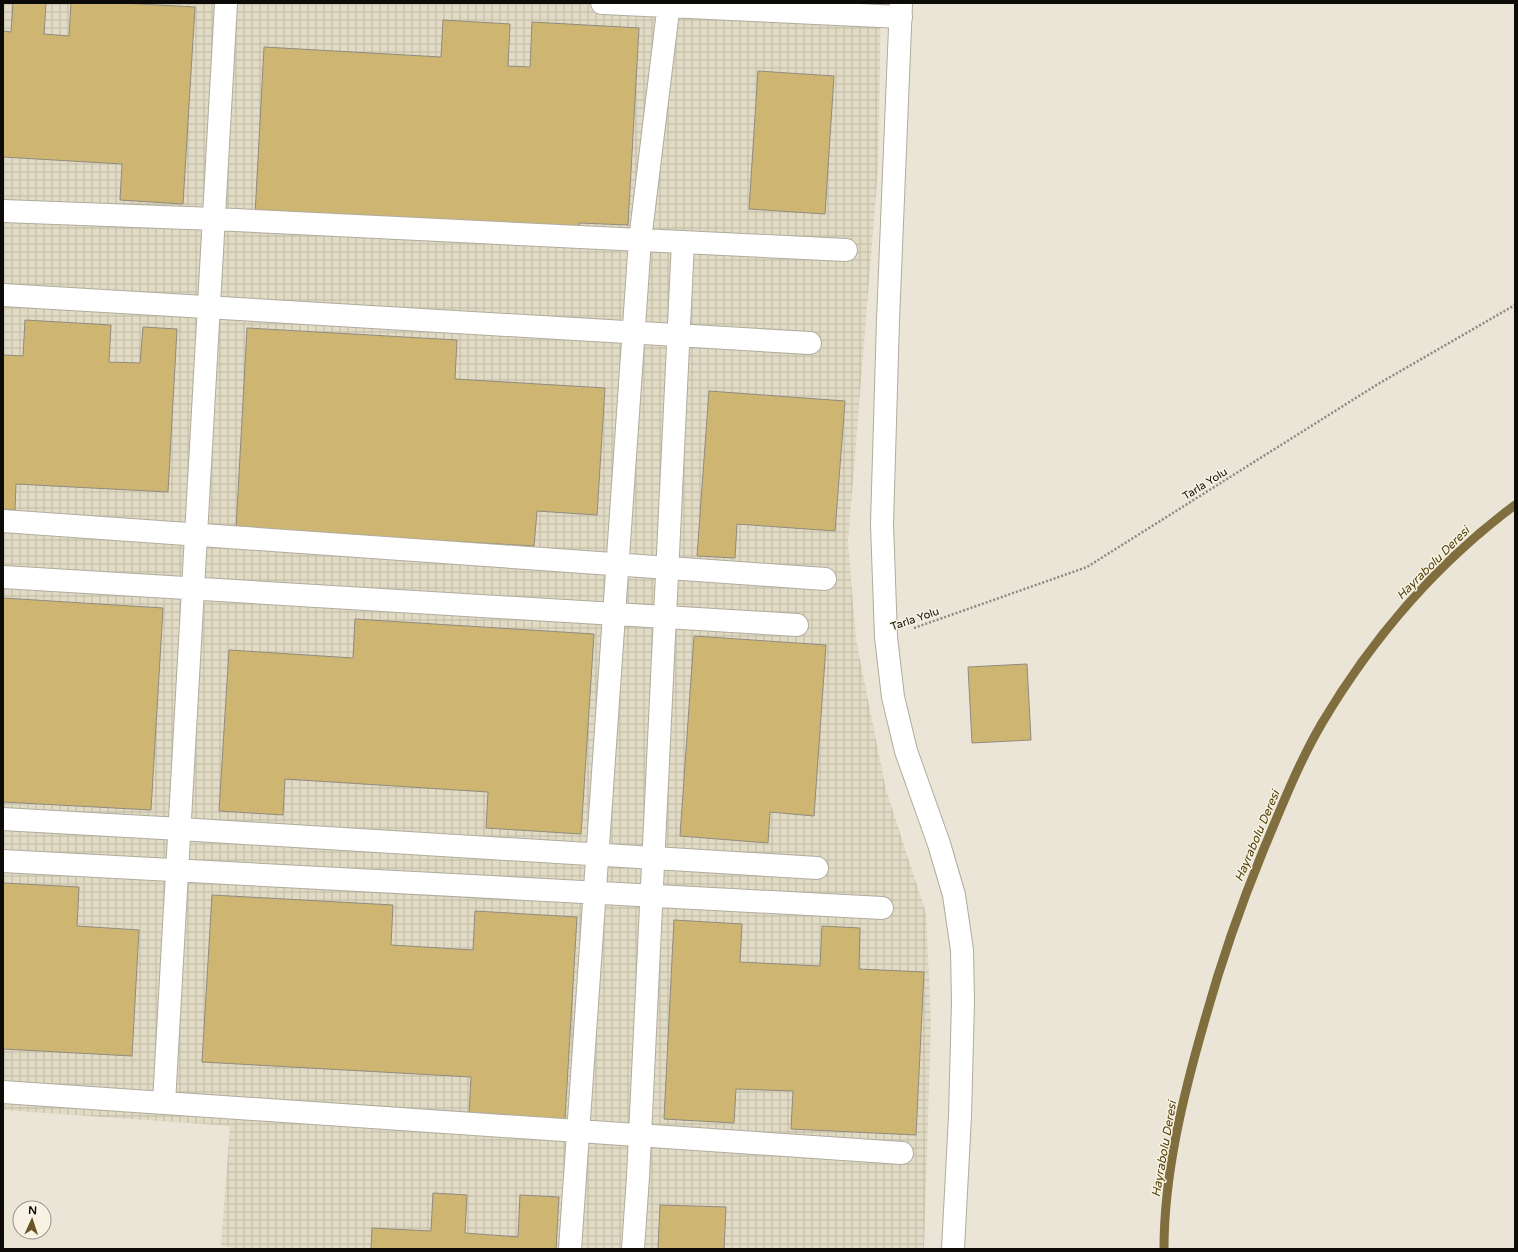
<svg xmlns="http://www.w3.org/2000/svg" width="1518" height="1252" font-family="'Varela Round',sans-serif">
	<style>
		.industrial { fill: url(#industrial-grid) }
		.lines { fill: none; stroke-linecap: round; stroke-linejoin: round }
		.stream { stroke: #806e3e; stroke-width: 9 }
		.building { fill: #ceb672; stroke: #908b7e }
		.minor-casing { stroke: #b1ac9e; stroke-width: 24 }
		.major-casing { stroke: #b1ac9e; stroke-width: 24 }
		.path { stroke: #8d897f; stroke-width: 2.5; stroke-dasharray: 2 2; stroke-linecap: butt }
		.minor { stroke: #fff; stroke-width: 22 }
		.major { stroke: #fff; stroke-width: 22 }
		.labels { text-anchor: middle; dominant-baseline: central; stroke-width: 3; stroke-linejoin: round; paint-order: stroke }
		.street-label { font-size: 11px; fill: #0d0b07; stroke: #f8f2e4 }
		.water-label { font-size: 12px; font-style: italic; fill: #52420a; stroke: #f8f2e4 }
	</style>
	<defs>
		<pattern id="industrial-grid" width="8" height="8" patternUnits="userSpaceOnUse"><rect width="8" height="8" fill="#e1dac4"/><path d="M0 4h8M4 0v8" fill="none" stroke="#c0baa7"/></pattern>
	</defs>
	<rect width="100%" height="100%" fill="#eae5d7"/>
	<path class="industrial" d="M3 3H881L878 169 848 542 856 640 886 790 926 913 931 1021 924 1249H240L221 1246 230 1126 3 1110Z"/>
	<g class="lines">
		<path class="stream" d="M1164 1249C1164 1174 1183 1096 1204 1023 1220 965 1240 907 1263 851 1281 808 1298 764 1322 723 1372 639 1436 564 1515 505"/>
	</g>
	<path class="building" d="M13 3H46L44 34 69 36 71 3H121L195 7 183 204 120 200 122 164 3 157V31L11 32Z
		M443 20 510 24 508 66 530 67 532 22 639 28 628 225 579 223 578 233 255 215 264 47 441 57Z
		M758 71 834 76 825 214 749 209Z
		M25 320 111 325 109 362 140 363 143 327 177 329 168 492 16 484 15 510 3 509V355L23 356Z
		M247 328 457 340 455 379 605 388 597 515 537 511 534 546 236 529Z
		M709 391 845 401 835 531 737 524 735 558 697 556Z
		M3 598 163 608 151 810 3 802Z
		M355 619 594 634 581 834 486 828 488 792 285 779 283 815 219 811 229 650 353 658Z
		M694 636 826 645 814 816 770 812 768 843 680 836Z
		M1027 664 1031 740 972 743 968 667Z
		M3 883 79 887 77 926 139 930 132 1056 3 1049Z
		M212 895 393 905 391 945 473 950 475 911 577 917 565 1119 469 1114 471 1077 202 1062Z
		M674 920 742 924 740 962 820 966 822 926 860 928 859 969 924 972 916 1135 791 1129 793 1091 736 1089 734 1123 664 1119Z
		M433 1193 467 1195 465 1233 518 1237 520 1195 559 1197 556 1249H371L372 1228 431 1231Z
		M660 1205 726 1207 724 1249H735H658Z"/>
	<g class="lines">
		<g class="minor-casing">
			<path id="minor" d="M602 3 901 17
				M3 211 214 219 846 250
				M3 295 810 343
				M3 521 825 579
				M3 577 797 625
				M3 819 180 829 817 868
				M3 861 882 908
				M3 1092 902 1153
				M164 1103 226 3
				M570 1249 640 240 669 3
				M633 1249 638 1177 683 242"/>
		</g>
		<g class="major-casing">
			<path id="major" d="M901 3 888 320 882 524 886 637 893 697 906 751 939 844 954 895 962 950 963 1002 960 1116 953 1249"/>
		</g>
		<path class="path" d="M914 628 1087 567 1378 384 1515 305"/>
		<use href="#minor" class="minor"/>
		<use href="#major" class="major"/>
	</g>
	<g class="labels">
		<g class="street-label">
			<text transform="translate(1205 484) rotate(-32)">Tarla Yolu</text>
			<text transform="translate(915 619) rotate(-19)">Tarla Yolu</text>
		</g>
		<g class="water-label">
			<text transform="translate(1433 563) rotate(-45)">Hayrabolu Deresi</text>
			<text transform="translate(1257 836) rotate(-67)">Hayrabolu Deresi</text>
			<text transform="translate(1164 1149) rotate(-80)">Hayrabolu Deresi</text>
		</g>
	</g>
	<rect width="1518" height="1252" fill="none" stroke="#0d0b07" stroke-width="8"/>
	<g transform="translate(32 1220) rotate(3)"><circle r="19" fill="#f8f2e4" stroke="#9a968c"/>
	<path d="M0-3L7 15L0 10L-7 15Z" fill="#675624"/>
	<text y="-6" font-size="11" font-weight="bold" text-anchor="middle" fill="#0d0b07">N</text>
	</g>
</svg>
